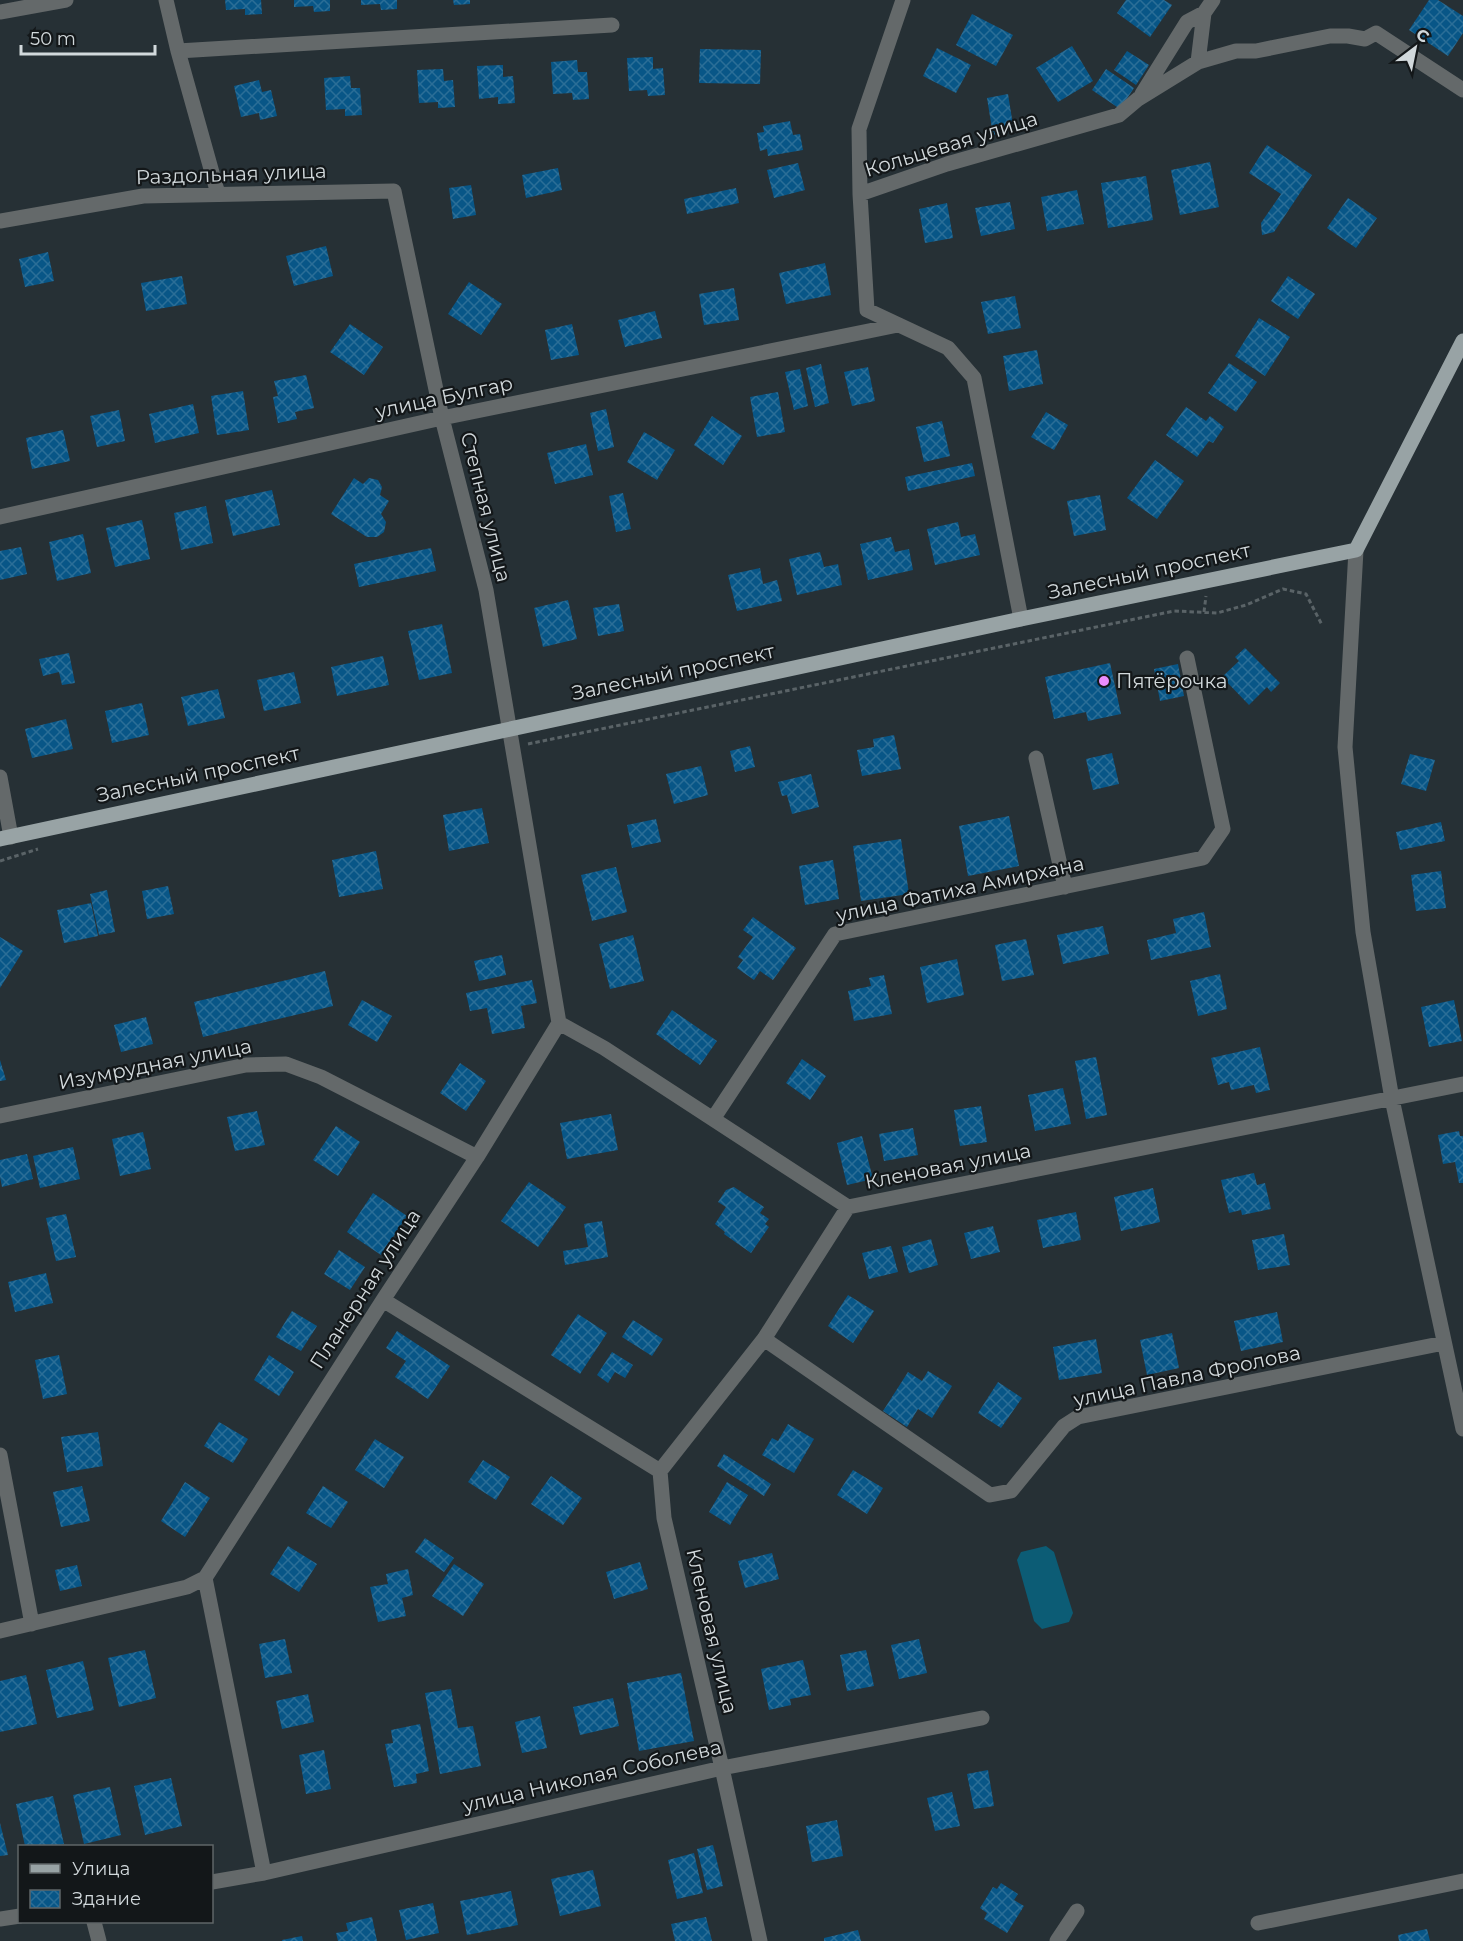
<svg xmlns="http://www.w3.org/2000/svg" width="1463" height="1941" font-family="Montserrat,sans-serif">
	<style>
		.grass { fill: #0c5c75 }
		.building { fill: url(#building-cross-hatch) }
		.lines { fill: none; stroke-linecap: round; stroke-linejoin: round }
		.path { stroke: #5a6367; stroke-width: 3; stroke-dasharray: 4.5 3; stroke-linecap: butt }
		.minor { stroke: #64696a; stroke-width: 15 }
		.major { stroke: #98a3a5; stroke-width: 15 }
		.poi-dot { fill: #ea8dfd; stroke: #131719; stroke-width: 2 }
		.labels { text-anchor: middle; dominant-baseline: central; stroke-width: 4.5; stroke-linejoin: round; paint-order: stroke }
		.street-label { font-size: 20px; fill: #d2d9dc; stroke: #131719 }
		.poi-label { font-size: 20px; fill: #d2d9dc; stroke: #131719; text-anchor: start }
	</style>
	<defs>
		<pattern id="building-cross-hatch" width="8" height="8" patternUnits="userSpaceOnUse" patternTransform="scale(1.5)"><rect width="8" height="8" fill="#085687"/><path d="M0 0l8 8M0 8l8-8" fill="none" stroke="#2b6e97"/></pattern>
	</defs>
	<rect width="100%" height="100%" fill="#263035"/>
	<path class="grass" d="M1046 1546 1054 1552 1073 1613 1069 1622 1042 1629 1034 1621 1017 1560 1021 1552Z"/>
	<path class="building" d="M225 0H261L262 14 245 15V9L226 10Z
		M294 0H330V11L314 12 313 6 294 7Z
		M361 0H397V9L381 10 380 4 361 5Z
		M453 0H470V4L454 5Z
		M1126 0H1164L1172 5 1150 37 1117 13Z
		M1429 0H1438L1463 16V33L1448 56 1409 30Z
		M972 14 1013 35 996 66 956 45Z
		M1072 46 1093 81 1058 102 1036 68Z
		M937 48 971 65 956 93 923 76Z
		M700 49 761 50 760 84 699 83Z
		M1127 51 1149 65 1136 85 1114 70Z
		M653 57V69L663 68 665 95 648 96 647 90 629 91 627 58Z
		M577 60 578 72H587L589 99 573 100 572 93 553 94 551 62Z
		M503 65V77L513 76 515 103 498 104V97L479 99 477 66Z
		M443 69 444 81 453 80 455 107 438 108V102L419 103 417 70Z
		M1106 69 1134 88 1120 109 1092 90Z
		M350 76 351 88H360L362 115 345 116V109L326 110 324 78Z
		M259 80 262 92 271 90 277 116 260 120 259 113 241 117 234 86Z
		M1008 94 1014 131 993 135 987 98Z
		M790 121 793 135 800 134 803 150 768 156 767 149 760 151 757 133 764 132 763 126Z
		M1267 145 1312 175 1274 232 1262 235 1261 223 1281 194 1249 173Z
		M1210 162 1219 207 1180 215 1171 170Z
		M798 163 805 190 774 198 767 170Z
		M558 168 562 190 526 198 522 175Z
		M1146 176 1153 220 1108 228 1101 183Z
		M471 185 476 215 453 219 449 188Z
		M736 188 739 203 687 214 684 199Z
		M1077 190 1084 224 1047 231 1041 197Z
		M1348 198 1377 218 1356 248 1327 228Z
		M1010 202 1015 229 981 236 975 208Z
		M947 203 953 238 925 243 919 209Z
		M326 246 333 276 294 286 286 256Z
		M48 252 54 281 25 287 19 259Z
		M825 263 831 295 786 304 779 273Z
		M182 276 187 304 146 311 141 283Z
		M1288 276 1315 294 1298 319 1271 301Z
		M469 282 502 304 481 335 448 314Z
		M734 288 739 320 704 325 699 294Z
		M1015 296 1021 328 988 334 981 302Z
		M655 311 662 338 625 347 618 320Z
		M1259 318 1290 337 1265 376 1235 356Z
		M350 324 383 347 364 375 330 352Z
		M572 324 579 355 551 360 545 330Z
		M1037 350 1043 384 1009 391 1003 356Z
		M1229 363 1257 382 1236 412 1208 393Z
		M821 364 829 403 815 407 806 368Z
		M868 367 875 401 852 406 844 372Z
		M800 369 808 406 794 410 785 372Z
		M306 375 314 408 295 412 297 419 278 423 273 397 278 396 274 381Z
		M243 391 249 430 217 435 211 396Z
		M778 392 785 432 757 437 750 397Z
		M193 404 199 433 155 443 149 414Z
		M1186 407 1206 421 1210 416 1224 427 1213 443 1209 441 1197 457 1166 435Z
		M606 409 614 447 598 451 590 413Z
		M119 410 125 441 97 447 90 416Z
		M1046 412 1068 425 1054 450 1031 437Z
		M712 416 742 436 723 465 694 445Z
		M942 421 950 456 924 462 916 427Z
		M63 430 70 461 32 469 26 438Z
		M644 432 675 450 657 480 627 462Z
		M586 444 593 475 555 484 547 453Z
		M1155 460 1184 481 1157 519 1127 498Z
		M972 463 975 476 908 491 905 477Z
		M354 478 363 484 369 478 378 480 382 487 380 495 389 501 381 514 386 522 384 532 377 537H367L331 514Z
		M272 490 280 525 233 536 225 500Z
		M623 493 631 529 616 532 609 496Z
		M1100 495 1106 530 1074 536 1067 501Z
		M206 506 213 543 181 550 174 513Z
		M142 520 150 559 115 567 106 528Z
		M958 522 961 537 975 534 980 555 935 565 927 529Z
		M83 534 91 573 57 581 49 542Z
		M891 537 895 552 909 549 913 570 868 580 860 544Z
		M21 547 27 574 0 580V551Z
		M431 548 436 571 359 587 354 564Z
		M820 552 824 567 838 564 842 585 797 595 789 559Z
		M760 568 763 584 777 580 782 601 737 611 728 575Z
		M568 600 577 639 543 647 534 608Z
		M619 604 624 631 598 636 593 608Z
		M442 624 452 673 419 680 408 631Z
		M1245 648 1280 683 1271 692 1267 687 1249 705 1222 677 1239 661 1235 657Z
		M69 653 75 683 62 685 59 672 43 676 39 659Z
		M383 656 389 685 337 696 331 667Z
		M1110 663 1121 714 1088 721 1086 712 1054 719 1045 677Z
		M1178 664 1184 696 1160 701 1154 669Z
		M294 672 301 703 264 711 257 680Z
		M218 689 225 718 188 726 181 697Z
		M142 703 149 735 112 743 105 711Z
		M66 719 73 749 32 758 25 729Z
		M894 735 901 769 862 776 857 750 874 747 873 739Z
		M750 746 755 767 735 772 730 751Z
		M1112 753 1119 784 1093 790 1086 759Z
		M1410 754 1435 760 1426 791 1401 784Z
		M701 766 708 795 674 804 666 774Z
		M811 774 819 807 792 814 787 795 782 796 778 782Z
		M482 808 489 843 449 851 443 815Z
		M1009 816 1019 866 968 876 959 826Z
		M656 819 661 842 632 848 627 825Z
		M1441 822 1445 841 1400 850 1396 832Z
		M901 839 909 894 861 901 853 846Z
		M376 851 383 889 339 897 332 860Z
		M833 860 839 899 805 905 799 866Z
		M616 867 627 912 592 921 581 875Z
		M1441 871 1446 908 1416 911 1411 875Z
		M168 886 174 914 147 919 142 891Z
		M107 890 115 932 99 935 90 894Z
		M91 903 98 936 64 943 57 910Z
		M1204 912 1211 947 1151 960 1147 940 1176 933 1173 919Z
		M753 917 796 948 773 980 760 971 754 980 737 968 743 960 738 957 753 937 743 930Z
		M1103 926 1109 954 1063 964 1057 935Z
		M633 935 644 981 610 989 599 944Z
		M0 937 23 951 0 988Z
		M1026 939 1034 975 1002 981 995 945Z
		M502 955 506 975 479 981 474 961Z
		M957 959 964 995 927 1003 920 967Z
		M325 971 333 1006 203 1037 194 1002Z
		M1220 974 1227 1009 1198 1016 1190 981Z
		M884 975 892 1014 854 1021 848 991 871 986 869 978Z
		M532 980 537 1003 521 1006 525 1028 492 1034 487 1008 470 1011 466 993Z
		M362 1000 392 1016 377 1042 348 1025Z
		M1454 1000 1462 1041 1429 1047 1421 1007Z
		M672 1010 717 1041 700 1065 656 1034Z
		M146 1017 153 1044 121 1052 114 1025Z
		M1260 1047 1270 1090 1256 1093 1254 1085 1231 1090 1229 1082 1218 1085 1211 1058Z
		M1096 1057 1107 1115 1086 1119 1075 1061Z
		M802 1059 826 1076 810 1100 786 1083Z
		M0 1060 6 1080 0 1081Z
		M460 1063 486 1081 466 1111 440 1093Z
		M1063 1088 1071 1124 1035 1131 1028 1095Z
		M981 1106 987 1142 960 1146 954 1110Z
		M257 1111 265 1145 235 1151 227 1117Z
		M611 1114 618 1150 567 1159 560 1123Z
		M336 1126 360 1142 338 1176 313 1160Z
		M913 1128 918 1155 884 1161 879 1134Z
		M1459 1131 1460 1136H1463V1183H1459L1455 1162 1443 1164 1438 1135Z
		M143 1132 151 1169 120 1176 112 1139Z
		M862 1136 873 1179 847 1185 837 1143Z
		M73 1147 80 1179 40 1188 33 1156Z
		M27 1154 33 1179 2 1187 0 1177V1160Z
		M1254 1173 1257 1185 1265 1183 1271 1209 1242 1215 1241 1210 1229 1213 1221 1180Z
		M529 1182 566 1207 538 1247 501 1221Z
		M734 1187 764 1207 760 1213 769 1219 765 1224 769 1227 751 1253 724 1234 725 1232 715 1224 726 1207 718 1202 726 1190Z
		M1153 1188 1160 1222 1121 1231 1114 1197Z
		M373 1193 407 1216 381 1255 347 1232Z
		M1076 1212 1081 1240 1043 1248 1037 1220Z
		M66 1214 76 1257 56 1261 46 1218Z
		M602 1221 608 1257 565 1265 563 1251 588 1247 584 1224Z
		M993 1226 1000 1252 971 1259 964 1233Z
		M1284 1234 1290 1265 1258 1270 1252 1240Z
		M931 1239 938 1265 909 1273 902 1247Z
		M891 1246 898 1272 869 1279 862 1253Z
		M339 1250 365 1267 350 1290 324 1274Z
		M46 1273 53 1303 15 1312 8 1282Z
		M848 1295 874 1311 853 1343 828 1326Z
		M292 1311 317 1326 301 1351 276 1337Z
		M1277 1312 1283 1342 1241 1351 1234 1321Z
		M578 1314 607 1333 580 1374 551 1355Z
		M633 1320 663 1339 652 1356 622 1337Z
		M397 1331 450 1366 428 1399 395 1377 406 1361 386 1348Z
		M1172 1333 1179 1368 1147 1375 1140 1340Z
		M1096 1339 1102 1373 1059 1380 1053 1347Z
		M612 1352 633 1365 625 1378 615 1372 608 1383 597 1375Z
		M59 1355 67 1394 43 1399 35 1360Z
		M269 1355 294 1372 279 1396 254 1380Z
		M928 1371 952 1386 932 1418 918 1409 907 1427 883 1411 908 1372 922 1381Z
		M998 1382 1022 1398 1001 1428 978 1413Z
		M219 1422 248 1439 233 1463 204 1446Z
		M788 1424 814 1439 794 1473 762 1455 772 1438 778 1441Z
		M98 1432 103 1466 67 1472 61 1437Z
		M375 1439 404 1457 384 1488 355 1470Z
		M724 1454 771 1484 764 1496 717 1466Z
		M483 1460 510 1477 496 1500 468 1482Z
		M853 1470 883 1488 867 1514 837 1495Z
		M551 1476 582 1498 563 1525 531 1504Z
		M185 1482 210 1498 185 1537 161 1521Z
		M727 1482 748 1495 730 1525 709 1512Z
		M82 1486 90 1521 61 1527 53 1492Z
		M323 1486 348 1502 331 1528 306 1513Z
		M425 1538 454 1558 444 1572 415 1552Z
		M288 1546 317 1564 299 1592 270 1574Z
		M772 1553 779 1579 745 1588 738 1561Z
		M640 1562 648 1589 614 1599 606 1572Z
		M454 1564 484 1584 463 1616 432 1596Z
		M77 1565 82 1586 60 1591 55 1570Z
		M408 1569 413 1595 402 1598 406 1616 378 1622 370 1587 388 1584 386 1574Z
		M285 1639 292 1673 265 1678 259 1644Z
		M919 1639 927 1673 899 1679 891 1645Z
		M145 1650 156 1698 119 1707 108 1658Z
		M866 1650 874 1686 847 1691 840 1655Z
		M803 1660 811 1695 790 1699 791 1705 769 1710 761 1669Z
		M83 1661 94 1710 57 1718 46 1670Z
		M681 1673 694 1741 639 1751 627 1683Z
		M26 1675 37 1724 0 1732V1681Z
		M451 1689 458 1728 473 1726 481 1766 440 1774 425 1693Z
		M308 1694 314 1722 282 1729 276 1701Z
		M613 1698 619 1726 580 1735 573 1707Z
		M540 1716 547 1748 522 1753 515 1722Z
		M420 1724 429 1771 416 1774 417 1783 394 1787 385 1744 393 1743 391 1730Z
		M324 1750 331 1789 306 1794 299 1755Z
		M988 1770 994 1806 974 1809 967 1774Z
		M171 1778 182 1826 145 1835 134 1786Z
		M110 1787 121 1835 84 1844 73 1795Z
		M952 1792 960 1826 935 1831 927 1798Z
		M53 1796 64 1844 55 1846H25L16 1804Z
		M837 1820 843 1856 812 1862 806 1826Z
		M0 1823 8 1855 0 1856Z
		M713 1845 723 1886 707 1890 697 1849Z
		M694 1853 703 1893 677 1899 668 1860Z
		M593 1870 601 1906 560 1916 551 1879Z
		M1001 1883 1018 1894 1014 1900 1024 1906 1007 1933 984 1919 987 1913 980 1908 993 1887 997 1889Z
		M511 1891 518 1925 467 1935 460 1901Z
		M433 1903 439 1933 406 1940 399 1910Z
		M372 1917 377 1941H338L336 1933 348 1931 346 1923Z
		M706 1917 712 1941H675L671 1924Z
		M1427 1929 1430 1941H1399L1398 1935Z
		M858 1930 861 1941H824V1938Z
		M302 1936 303 1941H282V1940Z"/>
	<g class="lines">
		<path class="path" d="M1204 612 1206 596
			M528 744 1174 611 1217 613 1246 605 1283 589 1306 594 1322 625
			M0 861 38 849"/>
		<path class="minor" d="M166 0 178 51 218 194
			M903 0 859 129 860 194 867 310 948 348 974 378 1021 619
			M0 12 66 0
			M178 51 612 25
			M1198 62 1204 13
			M1142 94 1187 22 1204 13 1213 0
			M860 194 947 164 1119 115 1138 99 1198 62 1236 51H1256L1330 36H1348L1365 39 1376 33 1463 90
			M0 221 143 196 394 191 442 418 486 590 559 1023
			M0 517 442 418 898 325
			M1356 550 1345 747 1363 932 1392 1099 1463 1429
			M1036 758 1065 887
			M0 777 11 837
			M559 1023 604 1048 848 1207 1463 1084
			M0 1116 246 1065 286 1064 321 1077 477 1157
			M713 1119 835 934 1203 858 1223 829 1187 658
			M383 1300 660 1471 764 1339 848 1207
			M764 1339 990 1495 1011 1491 1064 1426 1078 1417 1444 1343
			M0 1455 32 1624
			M660 1471 664 1518 722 1768 760 1941
			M205 1578 383 1300 477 1157 559 1023
			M205 1578 264 1873
			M0 1631 187 1587 205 1578
			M212 1882 264 1873 722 1768 982 1718
			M0 1919 20 1916
			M94 1922 99 1941
			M1258 1923 1463 1881
			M1057 1941 1077 1911"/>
		<path class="major" d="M0 839 1021 619 1356 550 1463 341"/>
	</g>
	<circle class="poi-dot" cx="1104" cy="681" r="6"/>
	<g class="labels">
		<g class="street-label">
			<text transform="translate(951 144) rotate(-17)">Кольцевая улица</text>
			<text transform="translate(231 174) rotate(-2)">Раздольная улица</text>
			<text transform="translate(444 397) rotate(-12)">улица Булгар</text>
			<text transform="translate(486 507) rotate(76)">Степная улица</text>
			<text transform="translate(1149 571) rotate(-12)">Залесный проспект</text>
			<text transform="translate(673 672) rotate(-12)">Залесный проспект</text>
			<text transform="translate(198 774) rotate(-12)">Залесный проспект</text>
			<text transform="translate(960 889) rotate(-12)">улица Фатиха Амирхана</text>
			<text transform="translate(155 1064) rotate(-11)">Изумрудная улица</text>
			<text transform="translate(948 1166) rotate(-11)">Кленовая улица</text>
			<text transform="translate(365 1289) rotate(-57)">Планерная улица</text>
			<text transform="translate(1187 1376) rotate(-12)">улица Павла Фролова</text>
			<text transform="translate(712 1631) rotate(77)">Кленовая улица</text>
			<text transform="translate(592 1776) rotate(-13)">улица Николая Соболева</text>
		</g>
		<g class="poi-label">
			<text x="1116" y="681">Пятёрочка</text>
		</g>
	</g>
	<rect x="18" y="1845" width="195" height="78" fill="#131719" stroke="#5f6567" stroke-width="1.5"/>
	<rect x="30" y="1864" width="30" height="9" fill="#98a3a5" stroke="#5f6567" stroke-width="1.5"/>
	<text x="72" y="1875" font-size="18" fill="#d2d9dc">Улица</text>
	<rect x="30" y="1890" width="30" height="18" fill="url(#building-cross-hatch)" stroke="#5f6567" stroke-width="1.5"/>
	<text x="72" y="1905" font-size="18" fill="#d2d9dc">Здание</text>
	<g transform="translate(1415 48) rotate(32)" stroke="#131719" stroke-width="4.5" paint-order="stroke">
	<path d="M0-4.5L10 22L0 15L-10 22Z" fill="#d2d9dc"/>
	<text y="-9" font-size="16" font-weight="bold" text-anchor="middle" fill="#d2d9dc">С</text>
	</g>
	<path d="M21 45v9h134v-9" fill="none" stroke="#d2d9dc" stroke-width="3"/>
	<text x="30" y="45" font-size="18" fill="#d2d9dc" stroke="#131719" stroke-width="4.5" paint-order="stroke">50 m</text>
</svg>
